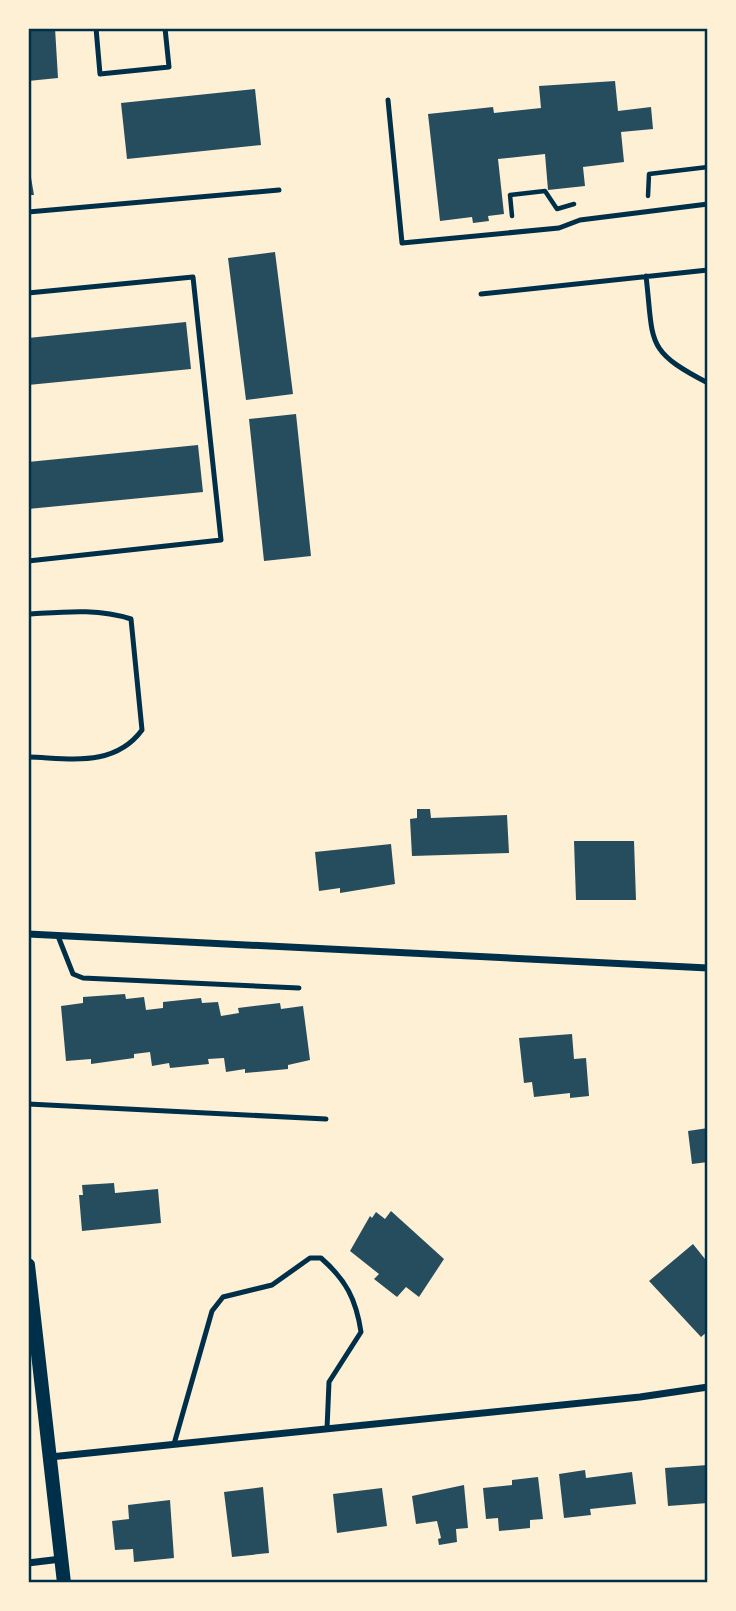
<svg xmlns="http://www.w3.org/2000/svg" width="736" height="1611" font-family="Raleway,sans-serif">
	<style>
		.building { fill: #264d5e }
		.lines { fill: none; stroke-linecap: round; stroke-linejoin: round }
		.path { stroke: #003049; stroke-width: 4.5 }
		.service { stroke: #003049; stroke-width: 5 }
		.minor { stroke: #003049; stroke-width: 7 }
		.secondary { stroke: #003049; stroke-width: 14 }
		.neatline { fill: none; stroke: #003049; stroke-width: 2.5 }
	</style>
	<rect width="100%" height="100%" fill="#fdf0d5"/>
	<path class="building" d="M28 28H55L58 78 28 81Z
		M615 81 618 111 651 107 653 129 621 132 624 162 583 167 585 186 548 190 545 154 498 159 504 214 488 216 489 221 473 223 472 217 440 221 428 114 493 107 494 113 541 108 539 86Z
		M255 89 261 145 127 159 121 103Z
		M28 160 34 195H28Z
		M275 252 293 394 246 400 228 258Z
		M186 322 191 369 28 385V338Z
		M296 414 311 556 264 561 249 419Z
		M198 445 203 492 28 509V462Z
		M417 809H430L431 818 507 815 509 853 412 856 410 819 417 818Z
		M574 841H634L636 900H576Z
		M391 844 395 884 340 893V888L319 891 315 852Z
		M125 994 126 999 144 997 146 1010 163 1008V1002L201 998 202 1003 218 1002 221 1016 239 1013 238 1008 280 1003 281 1009 303 1006 310 1060 288 1065V1069L245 1073V1069L226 1072 224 1058 208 1059 209 1064 170 1068 169 1063 152 1066 150 1052 134 1054V1058L91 1064V1059L66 1061 61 1006 83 1003V997Z
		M572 1034 574 1059 586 1058 589 1096 570 1098V1093L534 1097 532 1082 524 1083 519 1038Z
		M708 1128V1162L692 1164 688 1131Z
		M114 1183 115 1193 158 1189 161 1223 82 1231 79 1195H83L82 1185Z
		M391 1211 444 1259 419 1297 406 1287 397 1297 374 1279 379 1274 350 1251 370 1216 372 1218 376 1212 385 1219Z
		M693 1244 705 1259 708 1257V1331L701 1337 649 1281Z
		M708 1465V1503L668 1506 665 1468Z
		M585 1470 586 1478 632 1472 636 1504 590 1509 591 1515 564 1518 559 1474Z
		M538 1477 543 1519 530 1520V1528L499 1531 498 1518 486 1519 483 1488 512 1485V1480Z
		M464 1485 468 1528 456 1529 457 1542 439 1545 438 1539 441 1538 437 1521 416 1524 412 1496Z
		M263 1487 269 1553 232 1557 224 1492Z
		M382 1488 387 1526 337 1533 333 1494Z
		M170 1500 174 1558 134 1562 133 1549 115 1550 112 1521 129 1519 128 1505Z"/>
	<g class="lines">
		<path class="path" d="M648 196 649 174 708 167
			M512 216 510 195 545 191 557 209 574 204"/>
		<path class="service" d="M96 28 100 74 169 67 165 28
			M326 28H327
			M388 100 402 243 559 228 580 220 708 204
			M28 212 279 190
			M646 276C654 343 644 350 708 383
			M28 293 193 277 221 540 28 561
			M481 294 708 270
			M28 614C63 612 97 608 131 619L142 730C114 768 69 758 28 757
			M58 936 73 974 83 978 299 988
			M28 1104 326 1119
			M174 1444 212 1311 223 1297 272 1285 310 1258H321C346 1280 356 1299 361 1332L329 1382 327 1429"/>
		<path class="minor" d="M28 934 708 968
			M50 1457 640 1397 708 1387
			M28 1563 61 1559"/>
		<path class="secondary" d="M28 1265 64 1583"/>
	</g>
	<rect width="736" height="1611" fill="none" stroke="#fdf0d5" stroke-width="60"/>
	<rect x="30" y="30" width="676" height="1551" class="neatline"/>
</svg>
